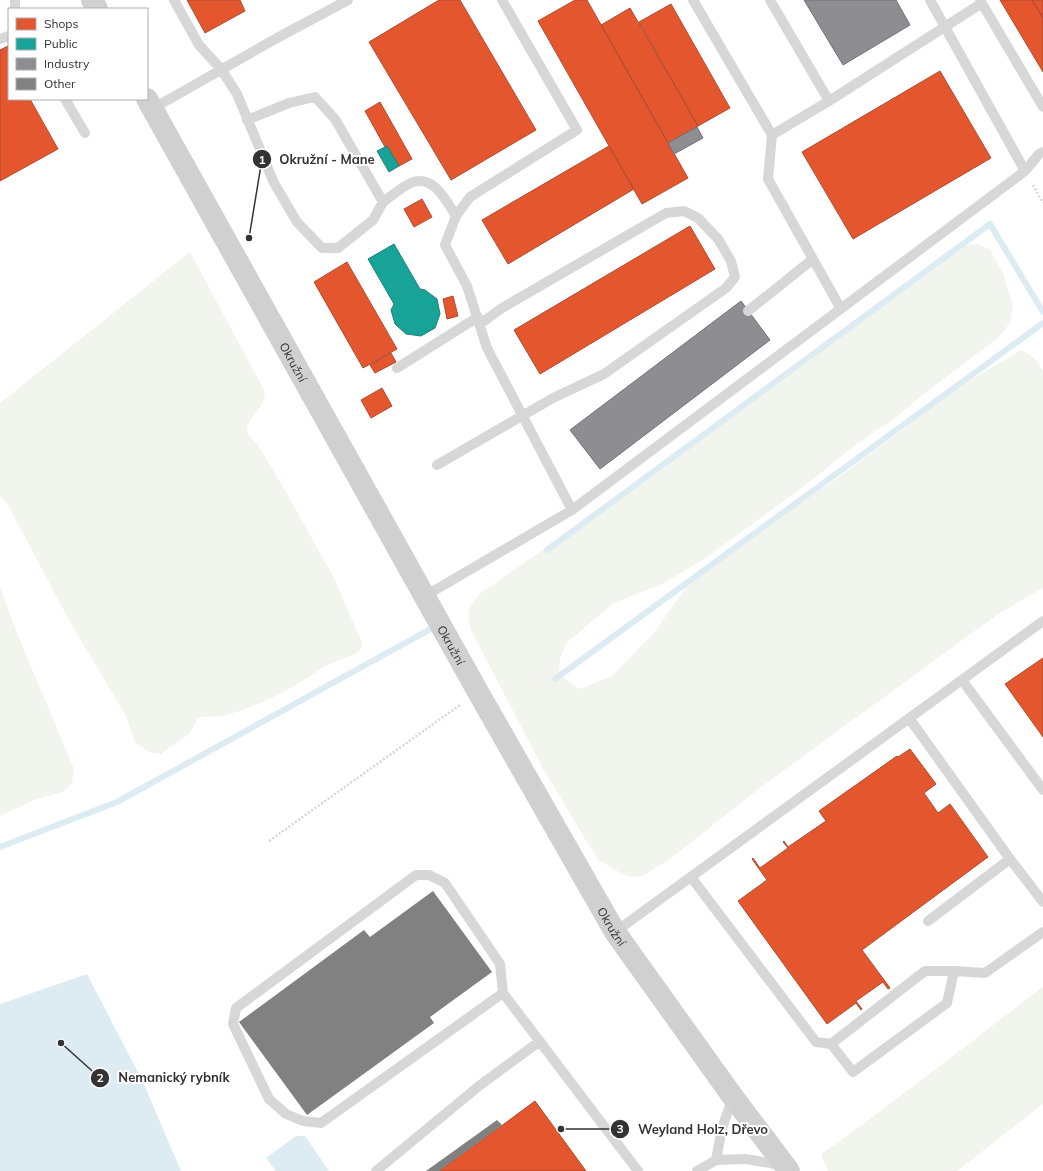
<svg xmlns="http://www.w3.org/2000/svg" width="1043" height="1171" font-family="Mulish,sans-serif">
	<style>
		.green { fill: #f1f5ed }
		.water { fill: #ddebf3 }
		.shops { fill: #e4572e; stroke: #af4c30 }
		.public { fill: #17a398; stroke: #1f817a }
		.industry { fill: #8d8d92; stroke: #727276 }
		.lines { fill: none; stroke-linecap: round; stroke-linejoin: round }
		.stream { stroke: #ddebf3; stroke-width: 6 }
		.building { fill: #818181 }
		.path { stroke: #d6d6d6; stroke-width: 2.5; stroke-dasharray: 2 2; stroke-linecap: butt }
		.service { stroke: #d7d7d7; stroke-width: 10 }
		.secondary { stroke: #d0d0d0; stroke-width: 22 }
		.labels { text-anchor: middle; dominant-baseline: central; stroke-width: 4; stroke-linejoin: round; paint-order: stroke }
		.street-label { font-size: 12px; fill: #333; stroke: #fff }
		.leader { fill: none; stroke: #333; stroke-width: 1.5 }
		.callout-dot { fill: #333; stroke: #fff; stroke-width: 1.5 }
		.mark-label { font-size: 12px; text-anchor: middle; font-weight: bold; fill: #fff }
		.callout-label { font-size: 13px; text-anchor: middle; font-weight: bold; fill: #333; stroke: #fff; stroke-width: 4; stroke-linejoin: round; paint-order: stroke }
	</style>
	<rect width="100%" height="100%" fill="#fff"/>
	<path class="green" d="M978 244 990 250 1003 273 1008 291 1013 304 1010 323 999 337 926 392 895 418 856 444 816 477 710 555 666 582 614 603 566 643 560 659 559 674 578 689 611 677 654 633 686 587 740 543 832 482 904 429 949 393 1021 350C1032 355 1038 360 1043 371V588L998 614 765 784 671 858 643 876 630 877 615 870 598 859 588 844 540 763 470 628C467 610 468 607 481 593L544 549 876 304 963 245Z
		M190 252 264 390 265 396 262 404 249 422 247 428 248 435 258 445 286 492 335 580 362 643V648C350 660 339 658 326 666 315 672 304 681 292 687 272 699 249 708 227 715 217 718 204 715 197 718 191 740 176 740 161 754L149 752 135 742 126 716 70 622 8 505 0 496V403Z
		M0 587 17 633 74 769 72 782 69 787 62 792 34 800 0 816Z
		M1043 987V1104L957 1171H828L821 1154 861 1126Z"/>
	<path class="water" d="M87 974 143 1082 181 1171H0V1004Z
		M296 1136H305L329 1171H276L266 1158Z"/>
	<path class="shops" d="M187 0H240L245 11 205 33Z
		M439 0H460L536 130 451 180 369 42Z
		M575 0H587L688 178 642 204 538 21Z
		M1000 0H1032L1043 18V72Z
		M1032 0H1043V18Z
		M671 4 730 108 698 126 639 22Z
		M630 8 698 126 668 143 601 25Z
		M8 46 9 99H30L58 149 0 181V50Z
		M940 71 991 158 853 239 802 152Z
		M380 102 412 159 399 166 387 146 385 147 365 111Z
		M609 146 634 189 508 264 482 220Z
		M422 199 432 217 414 227 404 209Z
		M690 226 715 269 540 374 514 330Z
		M347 262 397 349 363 368 314 282Z
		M453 296 458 316 447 319 443 299Z
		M391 353 396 362 375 373 370 365Z
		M382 388 392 406 371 418 361 400Z
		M1043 658V737L1005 684Z
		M910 749 936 784 924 793 938 813 950 804 988 857 862 950 890 988 888 989 883 982 856 1001 862 1009 861 1010 856 1003 827 1024 738 901 767 880 752 859 753 858 760 868 788 848 783 842 784 841 788 847 826 821 819 811 897 756 898 757Z
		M535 1101 586 1171H439L504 1124Z"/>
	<path class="public" d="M387 146 399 166 389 172 377 151Z
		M394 244 420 289 425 290 437 299 440 314 435 328 421 336 406 334 395 324 391 310 394 304 368 259Z"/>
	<path class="industry" d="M804 0H896L910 25 843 65Z
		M697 127 703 138 674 154 668 143Z
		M741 301 770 340 600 469 570 430Z"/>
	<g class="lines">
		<path class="stream" d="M547 550 990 224 1043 312
			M555 679 1043 323
			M0 847 117 802 436 626"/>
	</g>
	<path class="building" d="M433 891 492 972 430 1017 434 1023 307 1115 239 1022 364 930 370 937Z
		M497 1120 502 1125 439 1171H426Z"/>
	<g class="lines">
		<path class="path" d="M1033 185 1043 203
			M269 841 460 705"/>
		<path class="service" d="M15 0V9
			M174 0 199 45 221 69 237 94 274 183 297 222 322 248H338L373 220 383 202 335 119 315 97 289 103 247 120
			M502 0 577 130 470 197 456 216 445 245 467 286 487 348 572 510
			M693 0 772 135 768 179 841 309
			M770 0 829 101 772 135
			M930 0 1025 171
			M980 0 1043 107
			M0 39 9 36
			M65 99 85 133
			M829 101 982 3
			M152 109 277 38 348 0
			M383 202C390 197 406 184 413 182 435 176 446 201 456 216
			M748 311 813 259
			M397 368 478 317
			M437 465 553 398 604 374 726 288 735 277 731 261 718 239 698 218 684 211 666 213 502 308 480 324
			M425 596 572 510 1025 171 1039 154 1043 152
			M962 680 1043 790
			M909 718 1010 859 1043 902
			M691 877 816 1042 831 1044 853 1072 947 1003 954 971 985 973 1043 932
			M928 921 1010 859
			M615 932 1043 621
			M503 993 321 1123 303 1121 286 1114 269 1099 233 1024 236 1008 416 875H429L445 883 500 964 503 993 638 1171
			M831 1044 925 971H954
			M716 1160 722 1128 733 1097
			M376 1171 479 1086 540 1041
			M697 1171 716 1160 746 1159 781 1165"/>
		<g class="secondary">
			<path d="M92 0 97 9"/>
			<path id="s1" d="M147 99 478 692 615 932 733 1097 789 1171"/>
		</g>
	</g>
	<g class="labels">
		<g class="street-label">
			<text stroke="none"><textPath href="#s1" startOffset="301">Okružní</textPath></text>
			<text stroke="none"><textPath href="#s1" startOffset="625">Okružní</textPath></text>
			<text stroke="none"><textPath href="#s1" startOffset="949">Okružní</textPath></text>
		</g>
	</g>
	<path class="leader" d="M249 238L262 159M61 1043L100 1078M561 1129L620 1129"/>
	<g class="callout-dot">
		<circle cx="249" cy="238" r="4"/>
		<circle cx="61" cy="1043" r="4"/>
		<circle cx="561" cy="1129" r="4"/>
		<circle cx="262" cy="159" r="10"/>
		<circle cx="100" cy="1078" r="10"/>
		<circle cx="620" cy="1129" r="10"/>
	</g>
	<g class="mark-label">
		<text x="262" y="164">1</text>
		<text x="100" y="1082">2</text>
		<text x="620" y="1133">3</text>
	</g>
	<g class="callout-label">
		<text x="327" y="164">Okružní - Mane</text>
		<text x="174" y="1082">Nemanický rybník</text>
		<text x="703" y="1134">Weyland Holz, Dřevo</text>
	</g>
	<rect x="8" y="8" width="140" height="92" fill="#ffffff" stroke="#adadad"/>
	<rect x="16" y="18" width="20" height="12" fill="#e4572e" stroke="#adadad"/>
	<text x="44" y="28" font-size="12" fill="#333333">Shops</text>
	<rect x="16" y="38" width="20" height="12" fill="#17a398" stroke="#adadad"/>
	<text x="44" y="48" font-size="12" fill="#333333">Public</text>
	<rect x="16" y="58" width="20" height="12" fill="#8d8d92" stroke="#adadad"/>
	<text x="44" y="68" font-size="12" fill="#333333">Industry</text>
	<rect x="16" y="78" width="20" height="12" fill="#818181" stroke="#adadad"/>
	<text x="44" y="88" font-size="12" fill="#333333">Other</text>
</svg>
